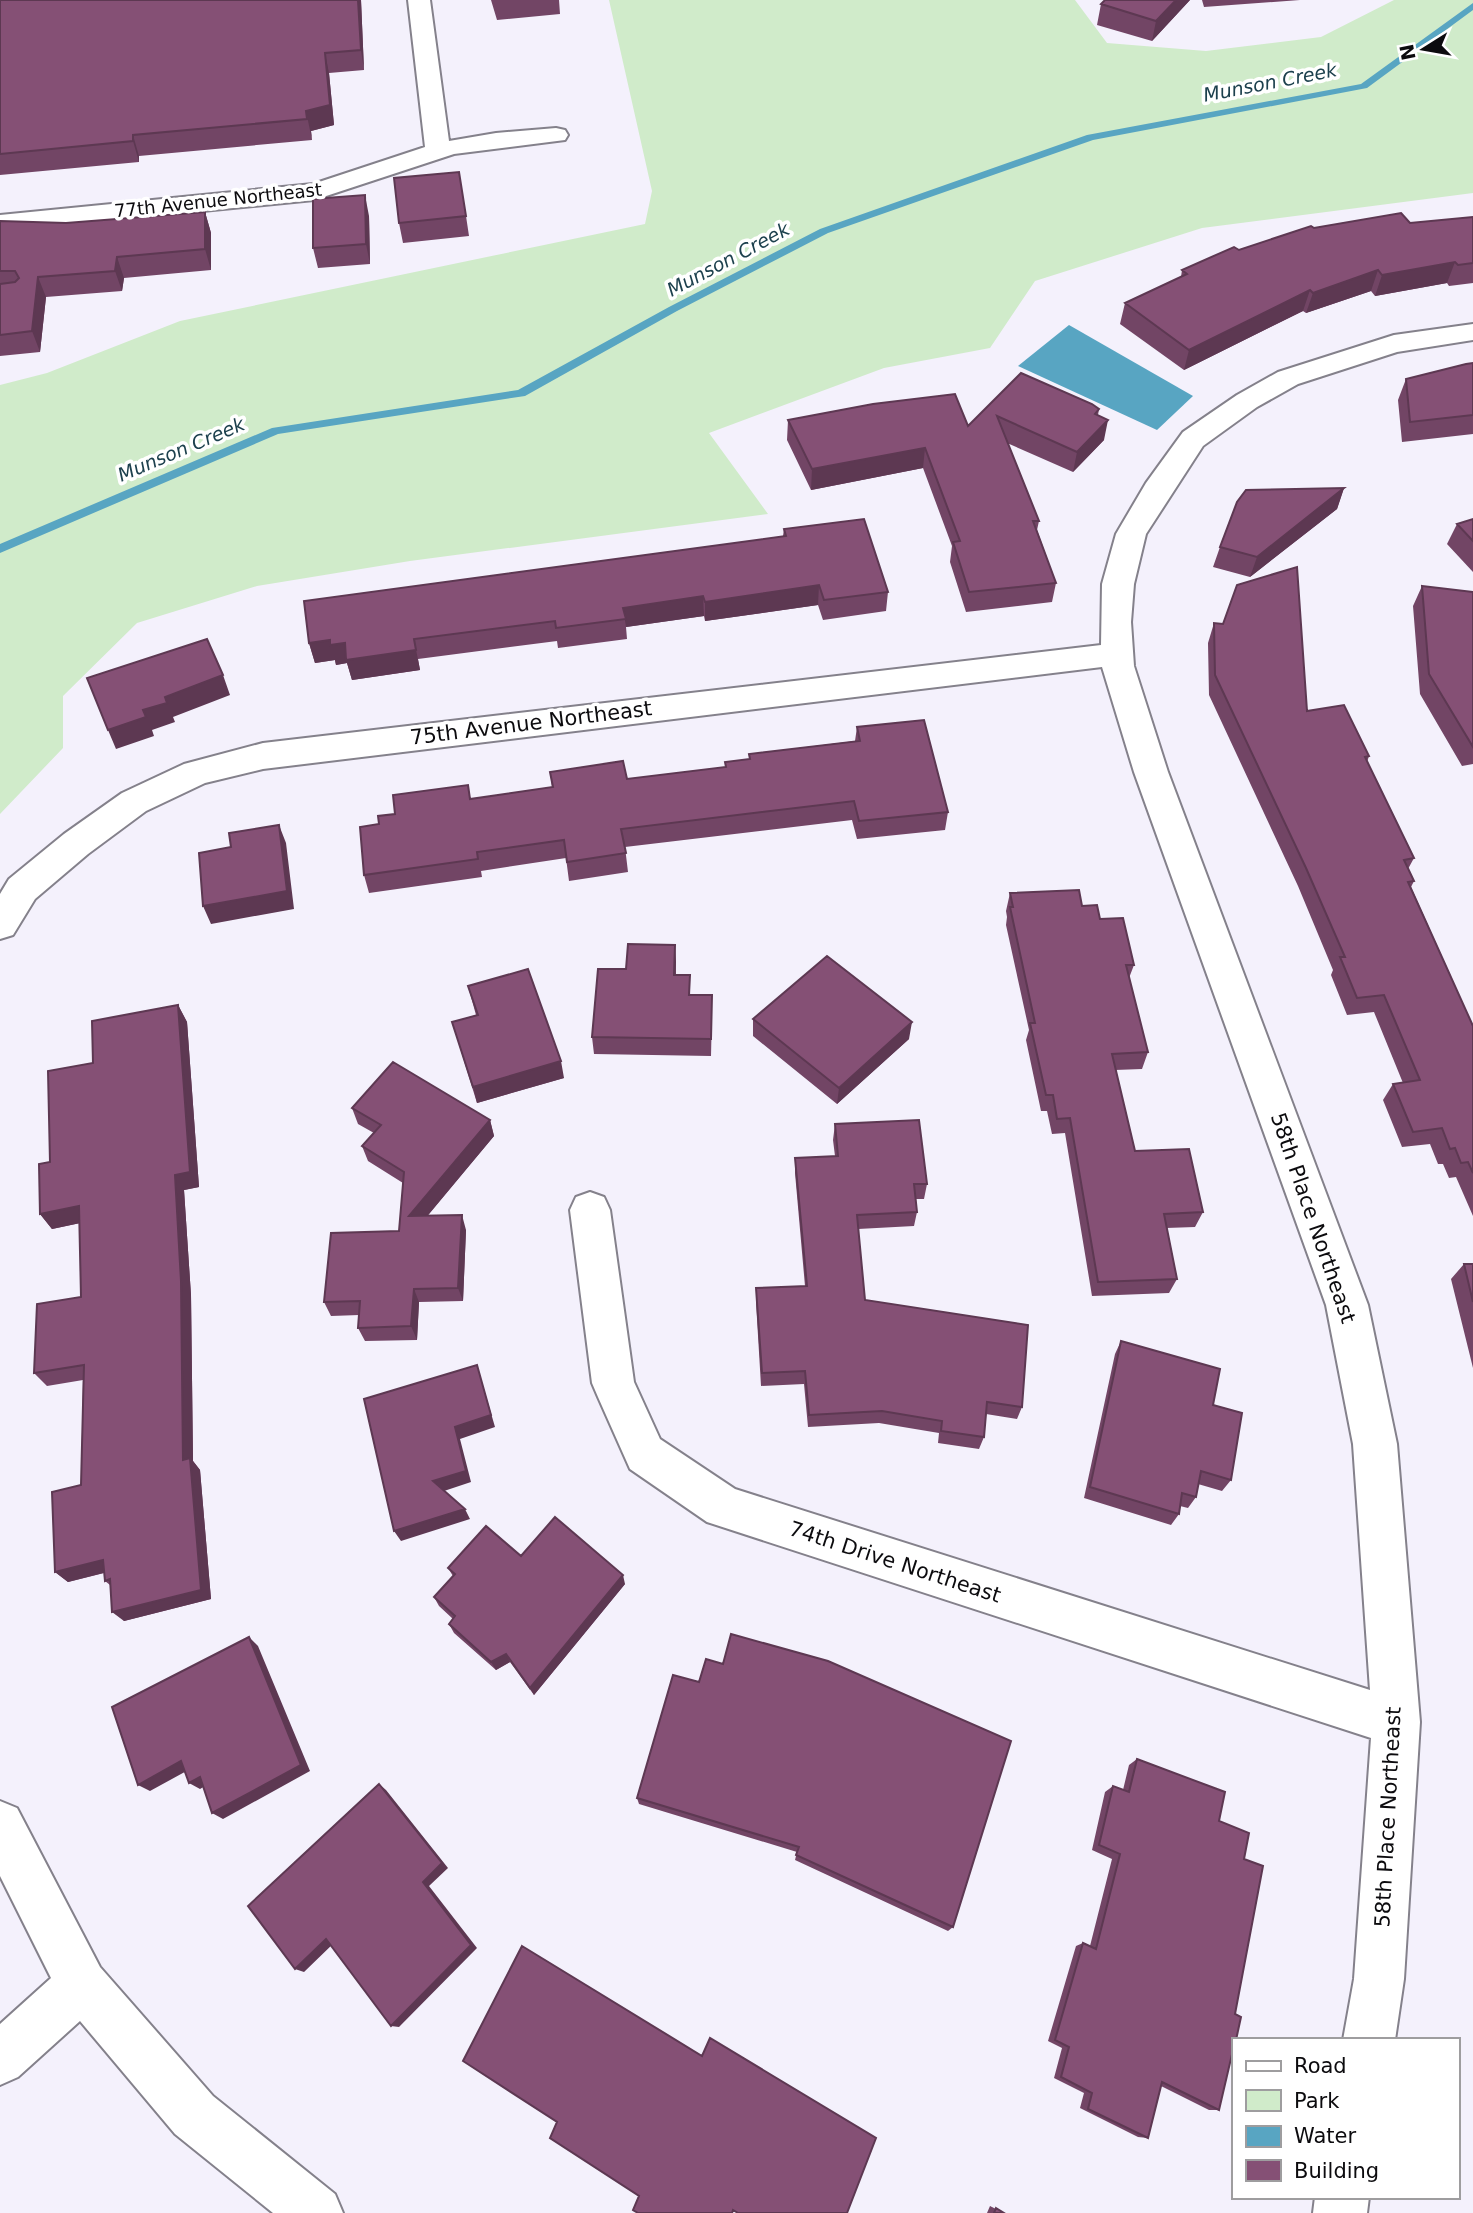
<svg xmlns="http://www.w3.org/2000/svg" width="1473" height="2213" font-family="'DejaVu Sans',sans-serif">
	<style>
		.green { fill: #d0ebca }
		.water { fill: #58a5c2 }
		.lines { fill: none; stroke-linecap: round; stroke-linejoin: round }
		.stream { fill: #58a5c2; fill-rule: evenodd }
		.street-casing { stroke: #84818b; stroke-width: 4 }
		.street { fill: #fff; fill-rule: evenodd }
		.wall { fill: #724565 }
		.shaded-wall { fill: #5d3852 }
		.building { fill: #855075; stroke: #5d3852; stroke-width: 2 }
		.labels { text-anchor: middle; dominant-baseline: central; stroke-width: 7; stroke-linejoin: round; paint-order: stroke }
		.far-street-label { font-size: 18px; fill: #0c0b0e; stroke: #fff }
		.far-water-label { font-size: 19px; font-style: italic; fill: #1c404d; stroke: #fff }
		.street-label { font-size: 21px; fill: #0c0b0e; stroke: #fff }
	</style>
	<rect width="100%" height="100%" fill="#f4f1fc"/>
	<path class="green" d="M609 0H1075L1107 43 1206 51 1321 37 1394 0H1473V193L1202 228 1035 281 990 348 884 368 709 433 768 514 410 561 257 586 137 623 63 696V748L0 814V385L47 373 180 321 645 224 652 191Z"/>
	<path class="water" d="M1069 325 1193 396 1157 430 1018 366Z"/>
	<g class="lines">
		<path class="stream" d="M1473 3V10L1367 88 1093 140 828 233 677 311 525 396 278 434 0 553V544L272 428 518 390 669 307 820 229 1087 135 1361 84Z"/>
		<g class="street-casing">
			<path id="street" d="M408 0H430L449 141 496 133 556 128 565 130 568 135 565 140 454 154 314 200 0 231V215L313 184 425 147Z
				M1473 324V340L1397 352 1298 384 1257 407 1203 446 1146 534 1134 584 1131 622 1134 666 1168 772 1368 1305 1397 1444 1420 1722 1404 1979 1395 2040H1343L1354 1979 1371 1738 707 1522 630 1469 598 1397 592 1383 570 1210 576 1197 590 1192 604 1197 610 1210 634 1382 660 1439 735 1489 1370 1690 1353 1444 1326 1305 1134 772 1102 667 263 769 205 783 146 811 88 854 35 899 13 935 0 939V894L9 879 64 834 122 793 184 764 263 743 1101 645 1102 584 1116 534 1146 483 1183 432 1237 395 1278 372 1394 335Z
				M0 1801 17 1808 100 1967 213 2096 335 2194 343 2213H273L175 2134 80 2021 18 2077 0 2085V2024L51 1978 0 1876Z
				M1315 2197H1369L1367 2213H1313Z"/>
		</g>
		<use href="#street" class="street"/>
	</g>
	<path class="wall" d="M0 0H361L364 70 329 73 334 125 311 131 312 140 139 156V162L0 175Z
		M491 0H559L560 14 497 20Z
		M1190 0 1152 41 1097 25 1101 4Z
		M1202 0H1300L1204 7Z
		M205 212 211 233V270L124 278 122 291 46 297 40 352 0 356V221L66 223Z
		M369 216 370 264 318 268 313 248Z
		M466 216 469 236 403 243 399 223Z
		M1473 217V283L1449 286 1447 283 1375 296 1371 291 1306 313 1303 311 1184 370 1120 324 1125 303 1181 277 1182 270 1239 250 1314 228 1410 223Z
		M1473 363V434L1402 442 1398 400 1406 379Z
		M1021 373 1099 409 1098 415 1104 440 1073 472 1007 443 1039 521 1037 530 1056 583 1052 602 966 612 950 562 952 546 923 468 811 490 787 440 788 420 968 426Z
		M1344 488 1337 509 1250 577 1213 567 1220 547Z
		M1473 519V572L1447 544 1457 524Z
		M784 529 888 592 886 611 823 620 818 605 705 621 704 616 626 627 627 639 558 648 557 641 418 659 420 670 352 680 347 663 336 665 335 660 315 663 309 643 783 536Z
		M1422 586 1473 592V764L1462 766 1420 694 1413 606Z
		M1214 623 1307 711 1369 756 1367 762 1414 858 1408 869 1414 881 1411 887 1473 1026V1216L1456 1177 1449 1178 1443 1164H1438L1430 1144 1402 1147 1383 1100 1393 1084 1403 1083 1374 1012 1347 1015 1331 975 1333 970 1298 886 1209 695 1208 643Z
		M857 727 948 812 945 830 857 839 852 820 625 847 628 872 569 881 566 858 481 871 482 877 369 893 364 875 379 824 471 799 552 787 550 772 627 779 725 767V762L749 759V754L855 741Z
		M1010 893 1082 906 1100 919 1134 965 1129 978 1148 1052 1142 1069 1115 1070 1135 1151 1203 1212 1195 1227 1166 1228 1177 1279 1169 1293 1092 1296 1065 1133 1052 1134 1047 1111H1041L1026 1040 1029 1030 1006 925 1007 917 1006 911Z
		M675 945 676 975 691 995 712 1012 711 1056 594 1054 592 1037 626 969Z
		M468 986 564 1078 477 1103 452 1022 476 1015Z
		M178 1005 187 1022 199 1187 184 1190 191 1295 193 1461 200 1470 211 1599 124 1621 110 1585 105 1581 104 1573 68 1582 55 1572 81 1485 83 1380 47 1386 34 1373 81 1297 80 1223 52 1229 40 1214 50 1162 93 1063Z
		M753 1019 909 1039 837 1104 753 1036Z
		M352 1108 490 1120 494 1136 427 1216 466 1230 463 1301 419 1302 417 1340 365 1341 358 1328 359 1315 331 1316 324 1302 399 1231 403 1183 368 1161 362 1146 374 1133 358 1124Z
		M835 1124 927 1184 924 1199H916L917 1212 914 1226 858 1229 865 1300 1022 1407 1017 1419 986 1414 984 1437 979 1449 938 1443 939 1433 879 1423 808 1427 804 1384 761 1386 756 1302V1288L805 1286 795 1173V1158L835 1156 833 1140Z
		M1464 1264H1473V1368L1451 1279Z
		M1121 1341 1213 1405 1231 1480 1222 1491 1198 1484 1196 1497 1188 1508 1180 1506 1179 1514 1171 1525 1084 1498 1115 1354Z
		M521 1556 625 1584 534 1695 510 1662 496 1670 454 1633 449 1624 453 1619 439 1606 434 1597 453 1576 448 1568Z
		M673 1675 953 1927 948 1931 795 1860 797 1852 639 1804 637 1798Z
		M1137 1759 1219 1821 1244 1859 1235 2014 1219 2110H1209L1161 2086 1148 2138 1138 2137 1080 2108 1084 2093 1054 2078 1062 2048 1048 2041 1076 1946 1083 1943 1090 1946 1112 1859 1092 1850 1105 1792 1113 1786 1123 1790 1129 1765Z
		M990 2206 1004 2213H987Z"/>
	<path class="shaded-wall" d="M358 0H361L364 70 361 50Z
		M1176 0H1190L1152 41 1156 21Z
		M325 53 329 73 334 125 311 131 312 140 306 111Z
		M133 135 139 156V162L133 141Z
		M365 195 369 216 370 264 366 244Z
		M205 212 211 233V270L205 249Z
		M117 257 124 278 122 291 115 271Z
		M1455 262 1447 283 1375 296 1382 275Z
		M1378 270 1371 291 1306 313 1313 293Z
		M38 277 46 297 40 352 32 331Z
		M1310 290 1303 311 1184 370 1189 350Z
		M1108 420 1104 440 1073 472 1077 452Z
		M925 448 923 468 811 490 812 469Z
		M1344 488 1337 509 1250 577 1257 557Z
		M819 585 818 605 705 621V602Z
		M703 596 704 616 626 627 623 608Z
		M414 639 420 670 352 680 347 663 336 665 335 660 315 663 309 643 330 640 345 643Z
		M223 675 230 695 173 717 175 722 152 730 154 736 116 749 108 730 165 697Z
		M279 825 286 843 294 909 211 924 203 906Z
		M675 945 676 962 675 993 674 975Z
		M178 1005 187 1022 199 1187 184 1190 191 1295 193 1461 200 1470 211 1599 124 1621 112 1612 175 1175Z
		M912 1022 909 1039 837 1104 839 1088Z
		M561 1061 564 1078 477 1103 473 1087Z
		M490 1120 494 1136 415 1231 409 1216Z
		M79 1206 90 1221 52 1229 40 1214Z
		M462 1215 466 1230 463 1301 458 1288Z
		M414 1289 419 1302 417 1340 411 1326Z
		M477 1365 495 1427 460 1439 471 1482 438 1493 433 1481 455 1427Z
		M465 1509 470 1519 401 1541 394 1531Z
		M103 1560 115 1570 68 1582 55 1572Z
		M623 1575 625 1584 534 1695 530 1688Z
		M249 1637 258 1646 310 1771 223 1819 212 1813Z
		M506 1654 510 1662 496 1670 491 1662Z
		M181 1761 192 1768 150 1791 138 1785Z
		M200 1777 210 1783 200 1789 189 1783Z
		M379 1784 386 1790 448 1868 429 1886 477 1948 399 2027 391 2026 423 1882Z
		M326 1939 335 1942 304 1972 295 1969Z"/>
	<path class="building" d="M0 0H358L361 50 325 53 330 105 306 111 307 119 133 135V141L0 154Z
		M1105 0H1176L1156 21 1101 4Z
		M459 172 466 216 399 223 394 178Z
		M365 195 366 244 313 248V199Z
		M205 212V249L117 257 115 271 38 277 32 331 0 335V284L15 282 19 278 15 271H0V221L66 223Z
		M1401 213 1410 223 1473 217V263L1458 265 1455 262 1382 275 1378 270 1313 293 1310 290 1189 350 1125 303 1187 274 1182 270 1234 247 1239 250 1311 226 1314 228Z
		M1473 363V415L1410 422 1406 379 1466 364Z
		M1021 373 1092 404 1099 409 1095 414 1108 420 1077 452 997 416 1039 521H1033L1056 583 969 592 953 542 960 541 925 448 812 469 788 420 873 404 955 394 968 426Z
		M1344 488 1257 557 1220 547 1237 502 1246 490Z
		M864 519 888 592 824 600 819 585 705 602 703 596 623 608 626 619 556 628 555 621 414 639 416 650 346 660 345 643 330 645V640L309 643 304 601 786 536 784 529Z
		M1473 519V541L1457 524Z
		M1297 567 1307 711 1344 705 1369 756 1365 757 1414 858 1404 860 1414 881 1408 882 1473 1026V1173L1468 1162 1461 1163 1455 1148 1450 1149 1442 1128 1413 1132 1393 1084 1420 1080 1384 995 1357 998 1340 957H1345L1306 868 1215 675 1214 623 1223 624 1237 585Z
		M1422 586 1473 592V747L1429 674Z
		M207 639 223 675 165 697 167 703 143 710 146 717 108 730 87 678Z
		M924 720 948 812 859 821 854 801 621 829 626 853 567 862 564 840 477 852 478 859 364 875 360 827 379 824 378 816 395 814 393 795 468 785 470 799 553 787 550 772 623 761 627 779 726 767 725 762 750 759 749 754 860 741 857 727Z
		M279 825 287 891 203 906 199 853 231 847 229 833Z
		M1079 890 1082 906 1097 905 1100 919 1123 918 1134 965H1126L1148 1052 1112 1054 1135 1151 1189 1149 1203 1212 1164 1214 1177 1279 1098 1282 1070 1118 1057 1119 1053 1095H1046L1030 1023H1035L1010 907H1013L1010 893Z
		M628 944 675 945 674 975H690L689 995H712L711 1039 592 1037 598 969H626Z
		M827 956 912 1022 839 1088 753 1019Z
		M528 969 561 1061 473 1087 452 1022 478 1015 468 986Z
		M178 1005 190 1172 175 1175 181 1281 183 1460 190 1458 201 1590 112 1612 110 1579 105 1581 103 1560 55 1572 52 1492 81 1485 84 1365 34 1373 37 1304 81 1297 79 1206 40 1214 39 1164 50 1162 48 1071 93 1063 92 1021Z
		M393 1062 490 1120 409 1216 462 1215 458 1288 414 1289 411 1326 358 1328 360 1301 324 1302 331 1233 399 1231 404 1172 362 1146 381 1125 352 1108Z
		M919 1120 927 1184H914L917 1212 857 1215 865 1300 1028 1325 1022 1407 987 1402 984 1437 941 1431 942 1421 882 1411 809 1415 805 1371 762 1373 756 1288 807 1286 795 1158 838 1156 835 1124Z
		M1464 1264H1473V1302Z
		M1121 1341 1220 1369 1213 1405 1242 1413 1231 1480 1201 1471 1196 1497 1182 1493 1179 1514 1090 1487Z
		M477 1365 491 1415 455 1427 466 1471 433 1481 465 1509 394 1531 364 1399Z
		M555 1517 623 1575 530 1688 506 1654 491 1662 449 1624 455 1616 434 1597 455 1574 448 1568 486 1526 521 1556Z
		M731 1634 828 1661 1011 1741 953 1927 796 1855 799 1847 637 1798 673 1675 699 1682 706 1659 723 1664Z
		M249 1637 301 1765 212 1813 200 1777 189 1783 181 1761 138 1785 112 1707Z
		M1137 1759 1225 1792 1219 1821 1249 1833 1244 1859 1263 1866 1235 2014 1241 2017 1236 2040H1233V2050L1219 2110 1162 2082 1148 2138 1088 2109 1092 2093 1061 2077 1069 2047 1055 2040 1083 1943 1096 1949 1120 1854 1099 1845 1113 1786 1129 1792Z
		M379 1784 442 1863 423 1882 471 1945 391 2026 326 1939 295 1969 248 1906Z
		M522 1946 702 2056 710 2038 876 2138 847 2213H738L733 2210 732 2213H638L633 2210 639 2196 550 2138 557 2122 463 2061Z
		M996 2208 1004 2213H994Z"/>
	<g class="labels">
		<g class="far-street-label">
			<text transform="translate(218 200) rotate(-6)">77th Avenue Northeast</text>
		</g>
		<g class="far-water-label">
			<text transform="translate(1270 82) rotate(-11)">Munson Creek</text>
			<text transform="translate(728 259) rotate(-28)">Munson Creek</text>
			<text transform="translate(181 449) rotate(-23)">Munson Creek</text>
		</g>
		<g class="street-label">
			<text transform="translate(531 723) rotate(-7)">75th Avenue Northeast</text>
			<text transform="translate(1313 1218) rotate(71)">58th Place Northeast</text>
			<text transform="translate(895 1562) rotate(18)">74th Drive Northeast</text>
			<text transform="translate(1388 1817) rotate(-87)">58th Place Northeast</text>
		</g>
	</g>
	<rect x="1232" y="2038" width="228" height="161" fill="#ffffff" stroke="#9e9d9f" stroke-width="2"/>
	<rect x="1246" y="2061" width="35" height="10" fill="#ffffff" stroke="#9e9d9f" stroke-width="2"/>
	<text x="1294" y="2073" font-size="21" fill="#0c0b0e">Road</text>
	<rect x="1246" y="2090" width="35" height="21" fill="#d0ebca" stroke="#9e9d9f" stroke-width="2"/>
	<text x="1294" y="2108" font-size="21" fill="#0c0b0e">Park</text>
	<rect x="1246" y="2126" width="35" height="21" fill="#58a5c2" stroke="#9e9d9f" stroke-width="2"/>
	<text x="1294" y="2143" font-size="21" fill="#0c0b0e">Water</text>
	<rect x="1246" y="2160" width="35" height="21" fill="#855075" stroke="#9e9d9f" stroke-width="2"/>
	<text x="1294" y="2178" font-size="21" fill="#0c0b0e">Building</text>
	<g transform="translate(1424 49) rotate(259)" stroke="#ffffff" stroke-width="5" paint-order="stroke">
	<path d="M0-5L12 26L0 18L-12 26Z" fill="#0c0b0e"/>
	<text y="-10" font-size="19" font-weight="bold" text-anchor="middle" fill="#0c0b0e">N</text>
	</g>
</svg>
